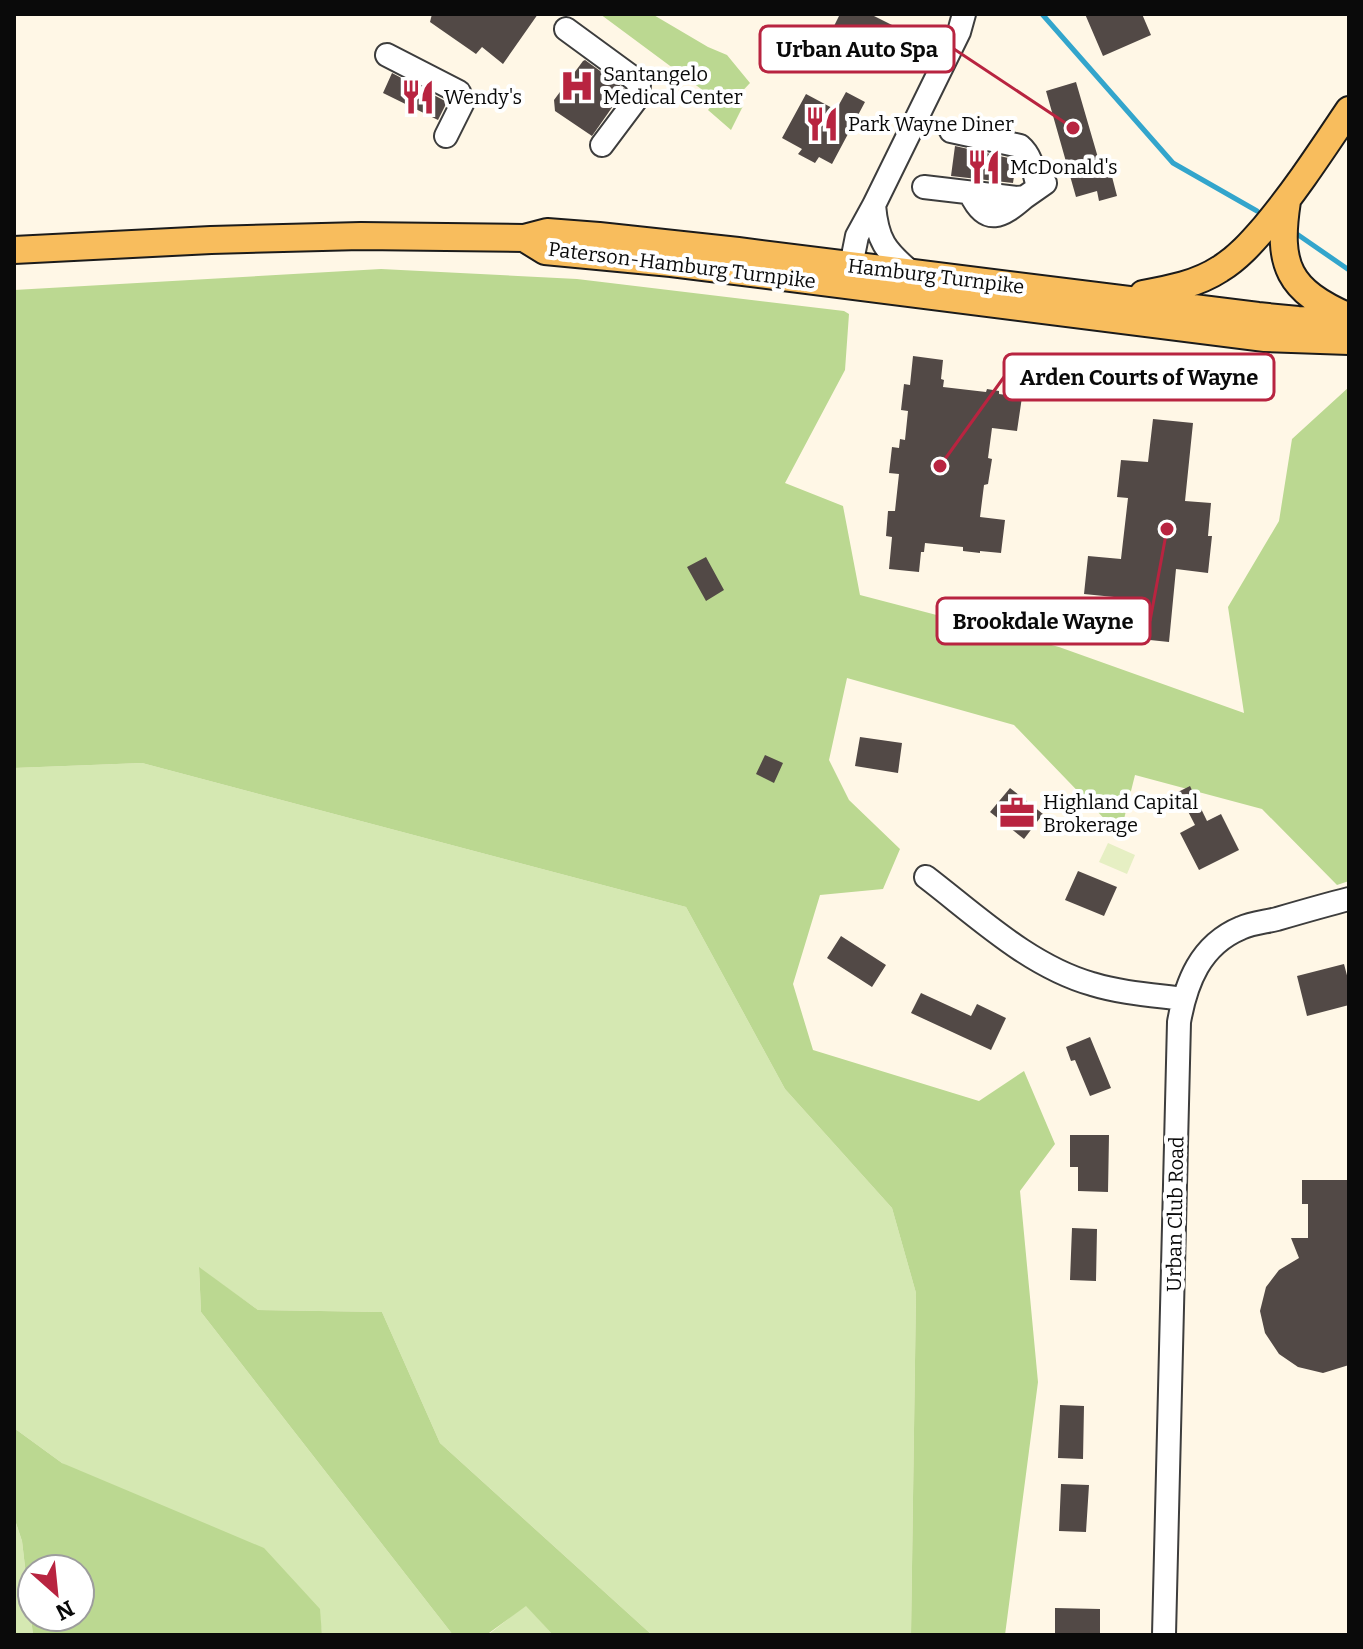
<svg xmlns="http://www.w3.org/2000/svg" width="1363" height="1649" font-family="Bitter,serif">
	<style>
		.green { fill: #d5e8b2 }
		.forest { fill: #bbd891; fill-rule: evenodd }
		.pitch { fill: #e6efc3 }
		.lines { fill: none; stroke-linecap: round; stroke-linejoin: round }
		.stream { stroke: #33a5cc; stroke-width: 5 }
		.building { fill: #524946 }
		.minor-casing { stroke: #3d3d3d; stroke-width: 26 }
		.major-casing { stroke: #1b1b1b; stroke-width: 30 }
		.minor { stroke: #fff; stroke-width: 22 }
		.major { stroke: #f8bd5d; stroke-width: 26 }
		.labels { text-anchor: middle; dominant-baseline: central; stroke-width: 8; stroke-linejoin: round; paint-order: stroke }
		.poi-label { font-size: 20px; fill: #0a0a0a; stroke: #fff; text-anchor: start }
		.street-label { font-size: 20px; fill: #0a0a0a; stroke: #fff }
		.leader { fill: none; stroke: #b82440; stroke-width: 3 }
		.callout-dot { fill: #b82440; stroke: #fff; stroke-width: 3 }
		.callout { fill: #fff; stroke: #b82440; stroke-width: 3 }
		.callout-label { font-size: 22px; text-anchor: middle; font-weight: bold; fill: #0a0a0a }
	</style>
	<rect width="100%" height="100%" fill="#fff7e6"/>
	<path class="green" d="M142 763 686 907 785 1089 892 1208 916 1293 911 1635H652L440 1443 382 1312 258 1310 199 1268 201 1312 453 1635H322L319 1609 62 1463 14 1428V768Z
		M14 1517 22 1541 33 1635H14Z
		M526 1605 553 1635H490L489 1634Z"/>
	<path class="forest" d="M600 14H652L708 47 727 55 750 83 735 99 743 106 731 130 708 110 716 100Z
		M381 269 577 279 844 311 849 314 845 370 785 483 843 506 860 595 1059 647 1244 713 1228 607 1279 521 1292 439 1349 387V881L1337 885 1262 809 1135 775 1120 835 1014 725 847 678 829 760 849 800 900 849 883 889 820 895 793 984 813 1050 979 1101 1024 1071 1055 1144 1020 1191 1038 1382 1005 1635H911L916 1293 892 1208 785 1089 686 907 142 763 14 768V290Z
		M199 1267 258 1310 382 1312 440 1443 652 1635H553L526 1606 489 1633 490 1635H453L201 1312Z
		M14 1428 62 1463 264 1548 320 1609 322 1635H33L22 1541 14 1517ZM32 1569H80V1617H32Z"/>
	<path class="pitch" d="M1108 843 1135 855 1127 874 1099 862Z"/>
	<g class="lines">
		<path class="stream" d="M1042 14 1173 163 1257 211
			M1294 232 1349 270"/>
	</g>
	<path class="building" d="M432 14H538L503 64 482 47 476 54 440 29 430 22Z
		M840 14H870L904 31 890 58 832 30Z
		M1085 14H1142L1151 35 1103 56Z
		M585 60 625 89 592 136 555 111 554 100 583 61Z
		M392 73 447 102 438 120 383 93Z
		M1076 82 1101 168 1109 165 1117 196 1099 201 1097 191 1076 197 1046 91Z
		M846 92 865 102 832 164 819 157 815 163 798 154 802 149 782 138 806 94 836 110Z
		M955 146 1013 159 1016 163 1013 183 951 176Z
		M913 356 943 360 941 379 944 380 943 387 986 392 987 389 999 391V394L1022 397 1017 431 992 428 988 458 992 459 988 484 984 485 980 517 1005 520 1001 553 980 551V553L963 551V547L925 543 924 552H921L919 572 889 569 892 537 886 536 888 511H895L899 474 889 473 892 447 899 448 900 439 905 440 908 411 901 410 904 384 910 385Z
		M1153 419 1193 423 1185 501 1211 503 1208 536H1212L1208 573 1176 569 1169 642 1131 638 1134 599 1084 594 1088 556 1121 559 1128 498 1117 497 1121 460 1148 462Z
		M706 557 724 590 706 601 687 567Z
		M860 737 902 743 898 773 855 766Z
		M765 755 783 763 774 783 756 774Z
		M1190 786 1207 821 1221 814 1239 850 1199 870 1180 833 1195 825 1178 792Z
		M1010 788 1043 814 1024 839 990 812Z
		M1078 871 1117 887 1104 916 1065 900Z
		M841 936 886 965 872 987 827 958Z
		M1344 964 1349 983V1005L1307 1016 1297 976Z
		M921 993 971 1016 977 1004 1006 1018 991 1050 911 1013Z
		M1090 1037 1111 1088 1090 1096 1075 1060 1071 1061 1066 1047Z
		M1070 1135H1109L1108 1192 1078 1191V1167H1070Z
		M1302 1180H1349V1365L1323 1373 1298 1367 1279 1354 1265 1333 1260 1311 1266 1287 1279 1270 1299 1258 1291 1238H1308V1204H1302Z
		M1072 1228 1097 1229 1096 1281 1070 1280Z
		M1060 1405 1084 1406 1083 1459 1058 1458Z
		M1061 1484 1089 1485 1086 1532 1059 1531Z
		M1055 1608 1100 1609V1635H1055Z"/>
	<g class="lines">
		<g class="minor-casing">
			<path id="minor" d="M566 29 633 78 639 84 638 97 602 145
				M387 55 459 92 463 102 446 136
				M951 131 1020 146C1032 156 1034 173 1038 187
				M924 187 1018 198 1025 197 1045 183
				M970 193C986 227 1002 217 1025 197
				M874 205C877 240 885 251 912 273
				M853 279 851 266 857 236 874 205 959 32 964 14
				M926 877C977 916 1029 966 1092 984 1121 993 1153 995 1184 999
				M1164 1635 1179 1022C1186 983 1200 945 1241 928 1252 923 1265 922 1277 919 1301 912 1325 905 1349 899"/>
		</g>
		<g class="major-casing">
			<path id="major" d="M1287 201C1277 266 1288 290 1349 317
				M524 238 547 232 599 236 738 251 1258 316 1298 320 1349 321
				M14 250 211 240 361 236 524 238 545 251 671 263 1265 338 1349 341
				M1143 294C1170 289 1197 284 1220 269 1238 258 1252 242 1265 227 1296 190 1322 150 1349 110"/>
		</g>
		<use href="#minor" class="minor"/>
		<use href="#major" class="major"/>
	</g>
	<defs>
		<g id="hospital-bare" transform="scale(2.76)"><path d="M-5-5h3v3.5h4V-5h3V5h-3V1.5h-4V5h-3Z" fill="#b82440" stroke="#fff" stroke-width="2.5" paint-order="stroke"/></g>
		<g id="restaurant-bare" transform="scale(2.76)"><path d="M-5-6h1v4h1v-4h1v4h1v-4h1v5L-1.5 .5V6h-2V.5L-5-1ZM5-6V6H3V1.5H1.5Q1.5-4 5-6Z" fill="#b82440" stroke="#fff" stroke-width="2.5" paint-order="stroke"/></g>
		<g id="office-bare" transform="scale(2.76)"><path d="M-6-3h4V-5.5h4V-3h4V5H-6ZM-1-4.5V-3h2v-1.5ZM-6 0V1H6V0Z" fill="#b82440" stroke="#fff" stroke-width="2.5" paint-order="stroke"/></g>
	</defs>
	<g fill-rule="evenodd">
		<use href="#hospital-bare" x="577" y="86"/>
		<use href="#restaurant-bare" x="418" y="97"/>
		<use href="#restaurant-bare" x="822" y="124"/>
		<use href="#restaurant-bare" x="984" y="167"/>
		<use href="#office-bare" x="1017" y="813"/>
	</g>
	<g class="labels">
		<g class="poi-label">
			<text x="603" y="74">Santangelo<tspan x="603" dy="23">Medical Center</tspan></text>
			<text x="444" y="97">Wendy's</text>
			<text x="848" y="124">Park Wayne Diner</text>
			<text x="1010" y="167">McDonald's</text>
			<text x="1043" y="802">Highland Capital<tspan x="1043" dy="23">Brokerage</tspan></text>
		</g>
		<g class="street-label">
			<text transform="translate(682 265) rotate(7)">Paterson-Hamburg Turnpike</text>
			<text transform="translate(936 276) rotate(7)">Hamburg Turnpike</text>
			<text transform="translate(1175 1214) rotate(-89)">Urban Club Road</text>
		</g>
	</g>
	<path class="leader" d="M1073 128L954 49M940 466L1004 377M1167 529L1150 621"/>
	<g class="callout-dot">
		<circle cx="1073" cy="128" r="8"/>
		<circle cx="940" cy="466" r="8"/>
		<circle cx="1167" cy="529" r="8"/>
	</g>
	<g class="callout">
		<rect x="760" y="26" width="194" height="46" rx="8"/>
		<rect x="1004" y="354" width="270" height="46" rx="8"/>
		<rect x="937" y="598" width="213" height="46" rx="8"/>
	</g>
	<g class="callout-label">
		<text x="857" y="57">Urban Auto Spa</text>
		<text x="1139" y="385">Arden Courts of Wayne</text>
		<text x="1043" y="629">Brookdale Wayne</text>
	</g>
	<rect width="1363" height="1649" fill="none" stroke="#0a0a0a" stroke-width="32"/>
	<g transform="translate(56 1593) rotate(153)"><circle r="38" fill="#ffffff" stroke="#9d9d9d" stroke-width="2"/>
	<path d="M0-6L14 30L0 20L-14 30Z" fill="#b82440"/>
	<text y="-12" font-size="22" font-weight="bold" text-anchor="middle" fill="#0a0a0a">N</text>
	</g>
</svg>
